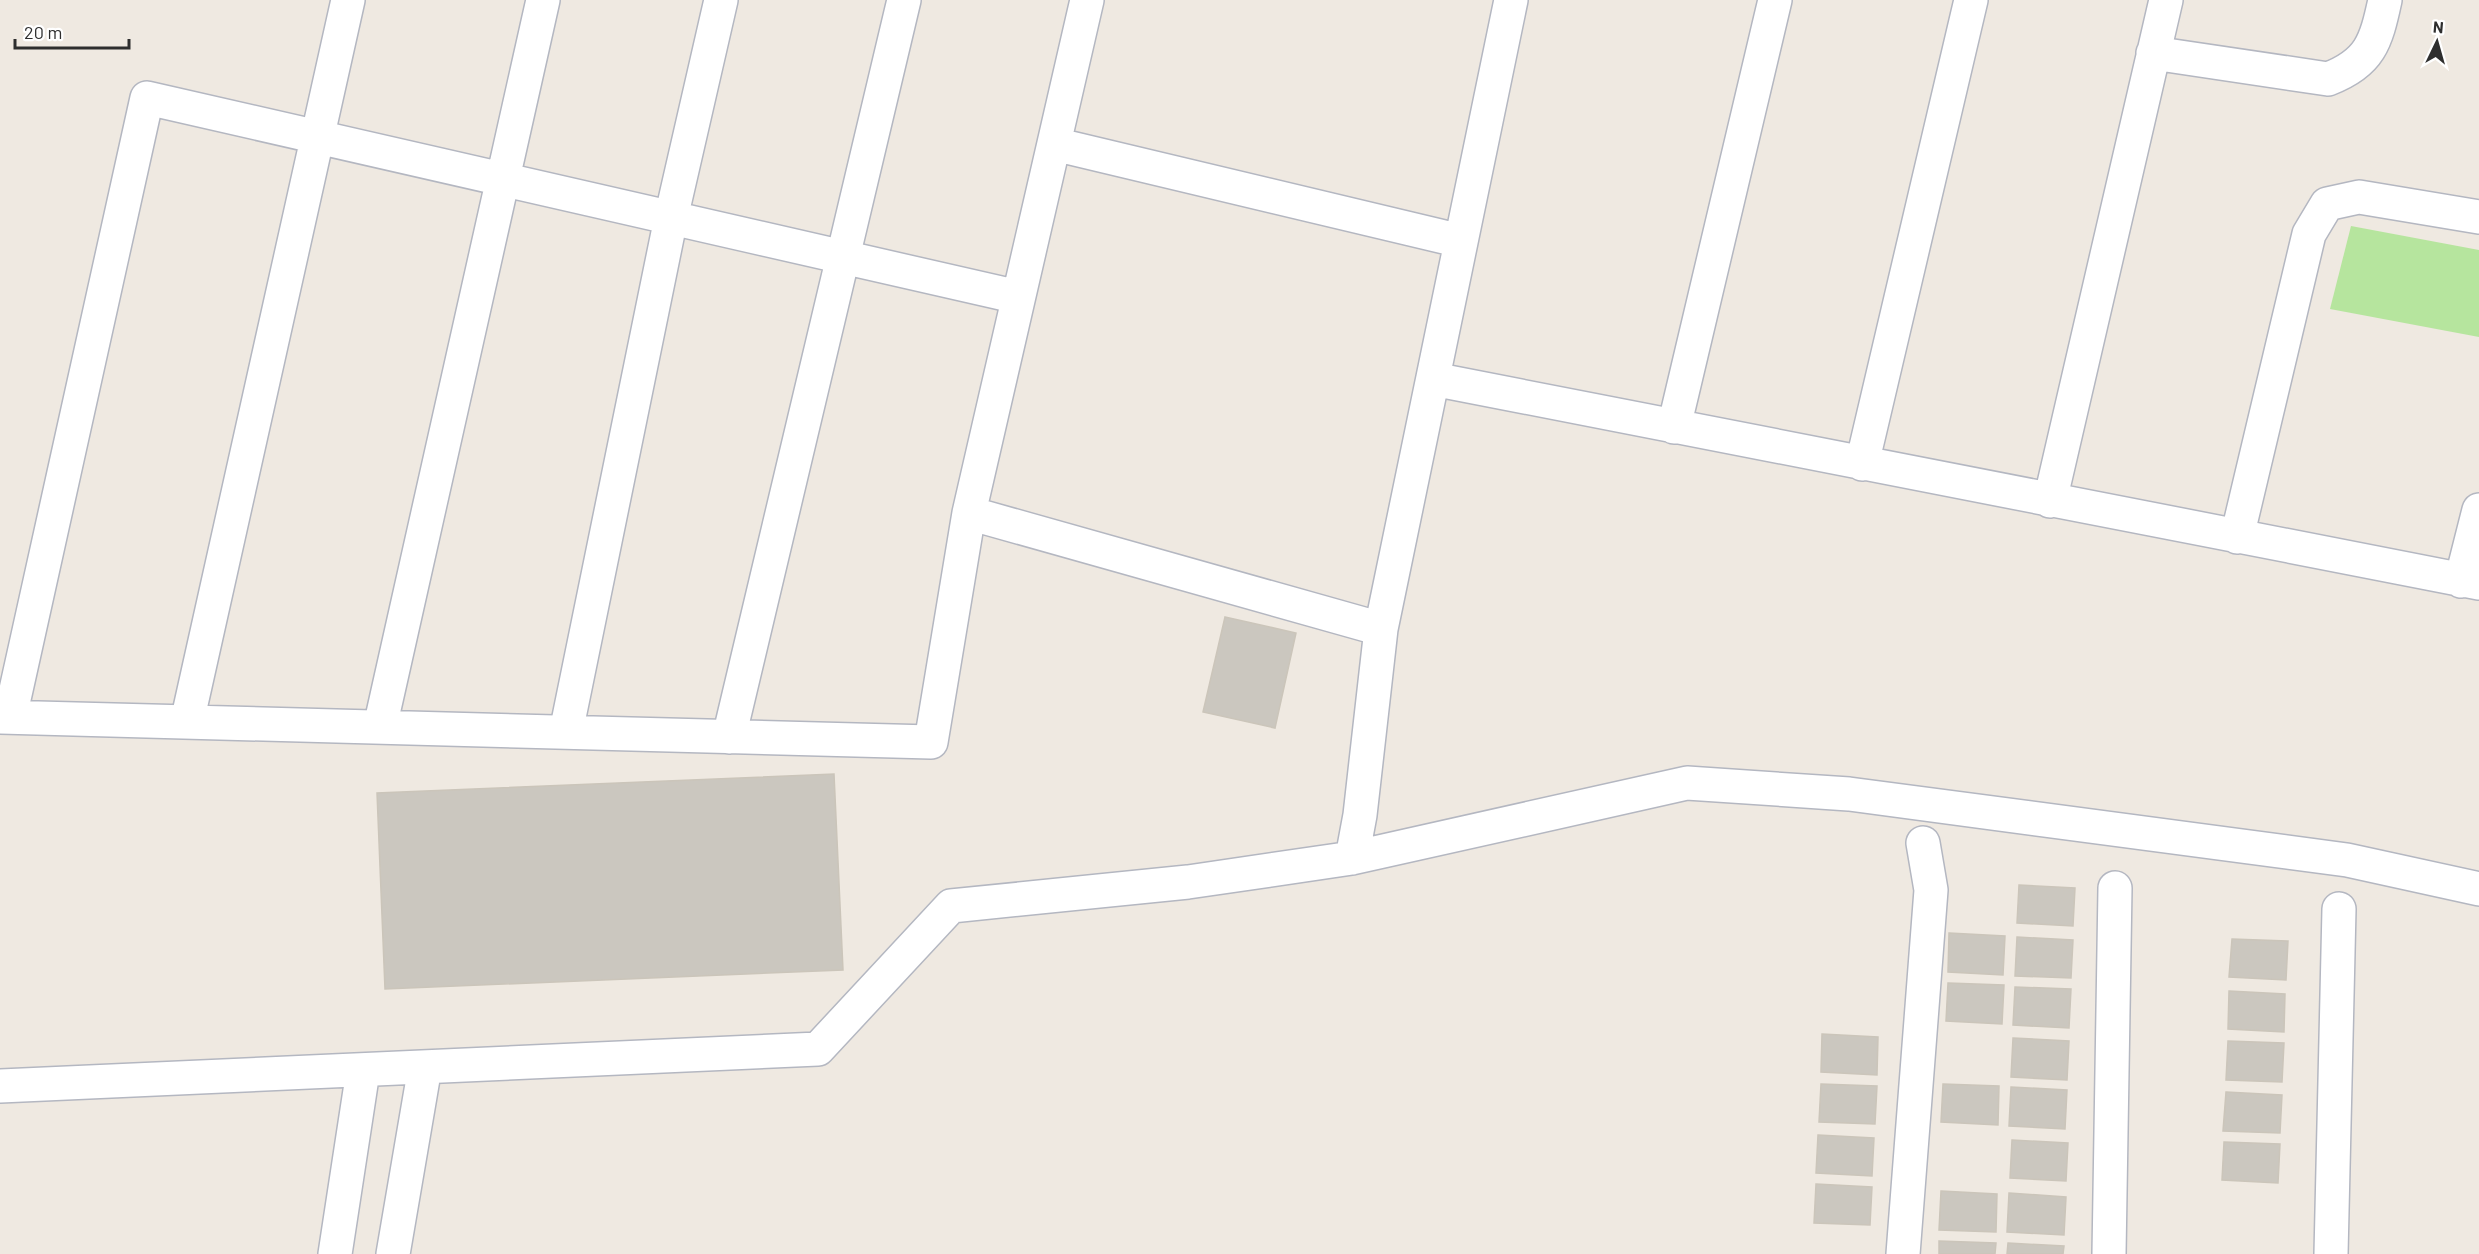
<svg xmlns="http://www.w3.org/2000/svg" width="2479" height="1254" font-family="Barlow,sans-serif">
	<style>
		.grass { fill: #b6e59e }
		.building { fill: #cbc7bf; stroke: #cbc5ba; stroke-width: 1.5 }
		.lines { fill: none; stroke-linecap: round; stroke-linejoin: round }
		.minor-casing { stroke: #b4b7c1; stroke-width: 36 }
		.minor { stroke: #fff; stroke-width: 33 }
	</style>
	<rect width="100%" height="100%" fill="#efe9e1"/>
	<path class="grass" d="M2351 226 2479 250V337L2330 309Z"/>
	<path class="building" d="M1225 617 1296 633 1275 728 1203 712Z
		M834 774 843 970 385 989 377 793Z
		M2019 885 2075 888 2073 926 2017 923Z
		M1949 933 2005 936 2003 975 1948 972Z
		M2017 937 2073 940 2071 978 2015 976Z
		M2232 939 2288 941 2286 980 2229 977Z
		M1948 983 2004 985 2002 1024 1946 1021Z
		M2015 987 2071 989 2069 1028 2013 1025Z
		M2229 991 2285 994 2284 1032 2228 1029Z
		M1822 1034 1878 1037 1877 1075 1821 1072Z
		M2013 1038 2069 1041 2067 1080 2011 1077Z
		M2228 1041 2284 1043 2282 1082 2226 1080Z
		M1821 1084 1877 1086 1875 1124 1819 1122Z
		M1943 1084 1999 1086 1998 1125 1941 1122Z
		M2011 1087 2067 1090 2065 1129 2009 1126Z
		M2226 1092 2282 1095 2280 1133 2223 1131Z
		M1818 1135 1874 1138 1872 1176 1816 1173Z
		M2012 1140 2068 1143 2066 1181 2010 1178Z
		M2224 1142 2280 1144 2278 1183 2222 1180Z
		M1816 1184 1872 1187 1870 1225 1814 1223Z
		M1941 1191 1997 1194 1996 1232 1939 1230Z
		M2009 1193 2066 1197 2064 1235 2007 1232Z
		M1939 1241 1996 1243 1995 1254H1939Z
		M2008 1243 2064 1246 2063 1254H2007Z"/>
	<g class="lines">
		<g class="minor-casing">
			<path id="minor" d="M1087 0 969 513 1381 629 1360 815 1352 858
				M2153 53 2328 79C2370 63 2376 42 2385 0
				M1054 144 1461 241
				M1433 379 2479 583
				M1674 427 1775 0
				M1862 464 1971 0
				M2050 501 2166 0
				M2237 537 2309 234 2327 204 2359 197 2479 217
				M2461 581 2479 510
				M1381 629 1511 0
				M0 717 931 742 969 513
				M10 717 147 98 1018 297
				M187 722 348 0
				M380 727 543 0
				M566 732 671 218 721 0
				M729 737 904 0
				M0 1086 818 1049 951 906 1188 882 1352 858 1687 783 1849 794 2347 860 2479 889
				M335 1254 363 1071
				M393 1254 425 1067
				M1903 1254 1931 890 1923 843
				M2109 1254 2115 888
				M2331 1254 2339 909"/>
		</g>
		<use href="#minor" class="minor"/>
	</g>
	<g transform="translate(2437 42) rotate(5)" stroke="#ffffff" stroke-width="4.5" paint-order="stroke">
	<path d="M0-4.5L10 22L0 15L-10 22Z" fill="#2e2e2e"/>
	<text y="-9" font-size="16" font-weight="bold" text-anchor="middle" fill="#2e2e2e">N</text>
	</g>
	<path d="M15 39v9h114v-9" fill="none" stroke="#2e2e2e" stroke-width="3"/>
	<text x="24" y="39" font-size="18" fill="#2e2e2e" stroke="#ffffff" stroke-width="4.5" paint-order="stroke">20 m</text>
</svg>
